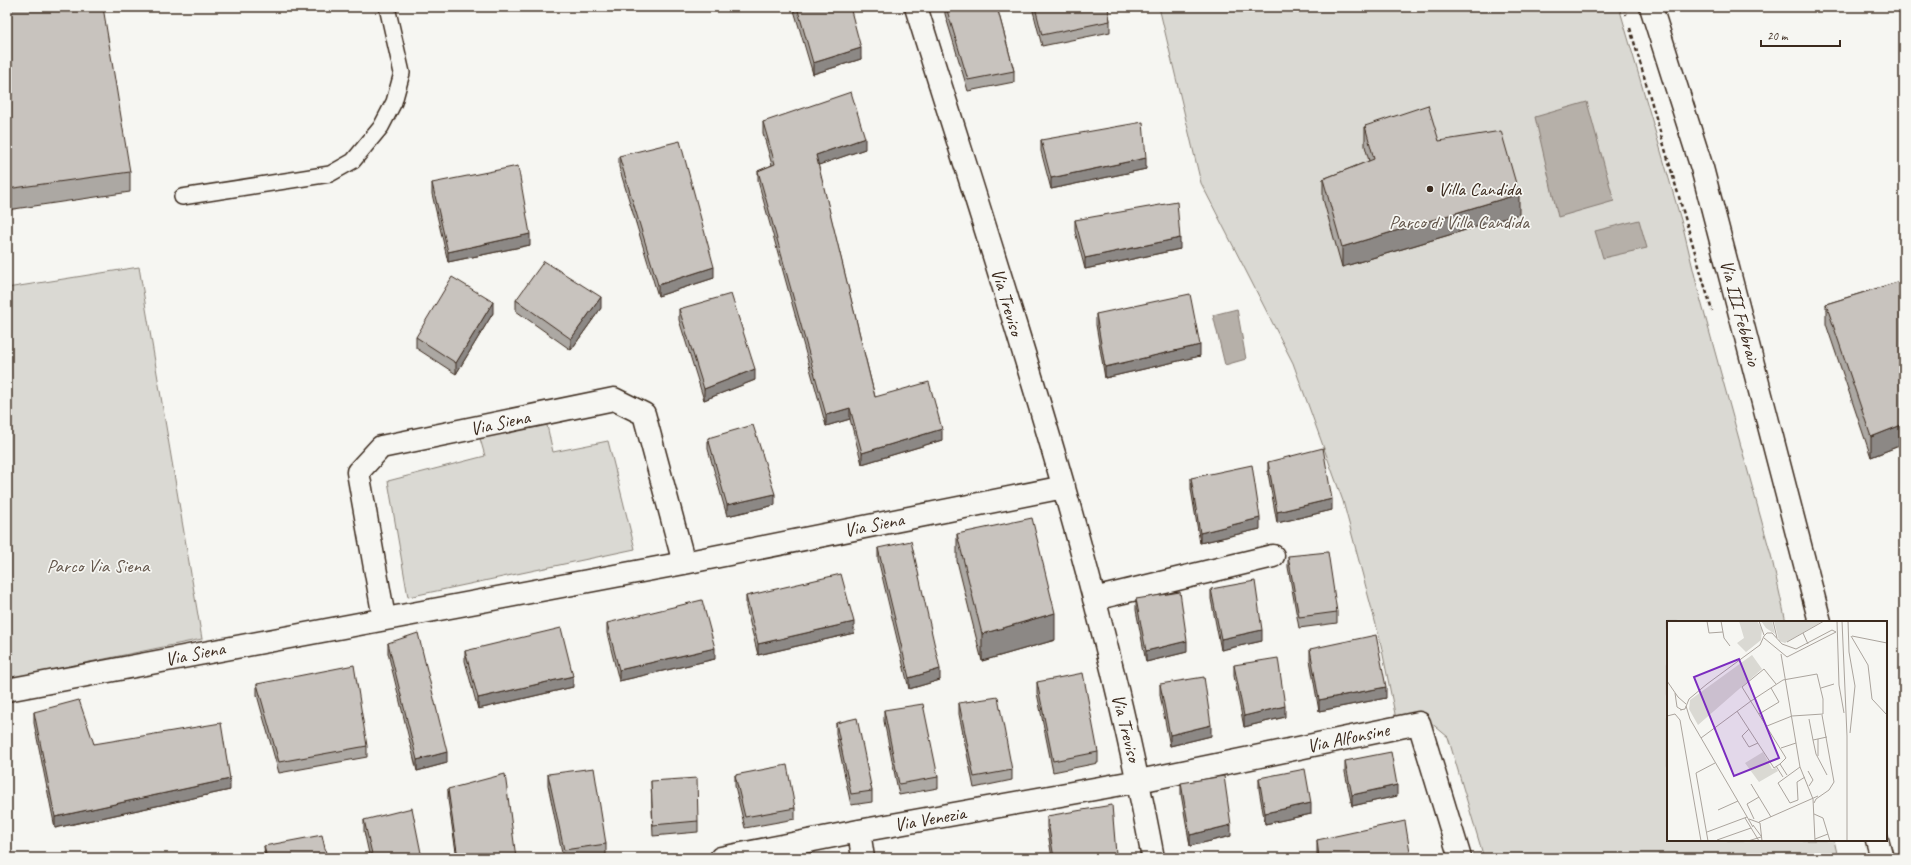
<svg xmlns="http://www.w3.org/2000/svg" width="1911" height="865" font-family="Caveat,sans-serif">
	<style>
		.green { fill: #dad9d3; stroke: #8a8278 }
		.water { fill: #b6b0a9; stroke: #857a71 }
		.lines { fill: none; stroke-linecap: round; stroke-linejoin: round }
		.lane-casing { stroke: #3b2a1e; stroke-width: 18 }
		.street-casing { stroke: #3b2a1e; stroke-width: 25 }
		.secondary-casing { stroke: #3b2a1e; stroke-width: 25 }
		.path { stroke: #3b2a1e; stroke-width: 2.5; stroke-dasharray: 4 3; stroke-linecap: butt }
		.lane { stroke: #f6f6f2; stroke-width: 15 }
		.street { stroke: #f6f6f2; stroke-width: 22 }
		.secondary { stroke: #f6f6f2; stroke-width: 22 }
		.wall { fill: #aca8a3; stroke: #3b2a1e }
		.shaded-wall { fill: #8c8885; stroke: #3b2a1e }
		.building { fill: #c8c3be; stroke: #3b2a1e }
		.poi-dot { fill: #3b2a1e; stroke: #f6f6f2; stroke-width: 1.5 }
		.labels { text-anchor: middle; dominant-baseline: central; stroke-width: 3.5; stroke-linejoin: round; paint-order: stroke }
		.poi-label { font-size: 19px; fill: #3b2a1e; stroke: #f6f6f2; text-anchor: start }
		.park-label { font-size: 19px; fill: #63564b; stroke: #f6f6f2 }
		.street-label { font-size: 19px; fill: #3b2a1e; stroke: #f6f6f2 }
		.inset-road { fill: none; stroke: #aba49d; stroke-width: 1 }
		.view { fill: #7b2cbf; fill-opacity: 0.15; stroke: #7b2cbf; stroke-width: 2 }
		.inset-edge { fill: none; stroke: #3b2a1e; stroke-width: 2 }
	</style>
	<rect width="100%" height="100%" fill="#f6f6f2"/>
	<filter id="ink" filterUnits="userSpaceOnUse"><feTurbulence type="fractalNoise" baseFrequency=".025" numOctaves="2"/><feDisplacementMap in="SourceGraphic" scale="8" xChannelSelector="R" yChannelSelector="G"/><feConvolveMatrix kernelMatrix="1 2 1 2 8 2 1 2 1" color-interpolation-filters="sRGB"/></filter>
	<g filter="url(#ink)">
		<path class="green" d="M1159 7H1619L1683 227 1699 294 1771 555 1786 622H1668V840H1834L1838 858H1484L1448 737 1424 717 1396 719 1380 640 1343 501 1293 363 1201 183Z
			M139 267 202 639 7 679V288Z
			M546 421 553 452 608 441 635 549 408 597 388 481 485 456 479 435Z"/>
		<path class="water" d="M1587 102 1614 201 1558 217 1535 117Z
			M1639 220 1647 248 1603 258 1595 231Z
			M1237 309 1246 359 1225 365 1213 315Z"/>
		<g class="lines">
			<g class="lane-casing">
				<path id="lane" d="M182 197 330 174 353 161 381 127 394 102 402 73 387 7"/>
			</g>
			<g class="street-casing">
				<path id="street" d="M916 7C1003 288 1099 568 1153 858
					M1094 599 1273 556
					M384 618 358 472 381 447 614 399 644 414 684 563
					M7 690 684 563 1064 487
					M859 831 863 858
					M721 858 859 831 1139 781 1419 723 1460 858"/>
			</g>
			<g class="secondary-casing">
				<path id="secondary" d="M1651 7 1702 168 1820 622
					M1877 840 1882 858"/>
			</g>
			<path class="path" d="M1624 7 1626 15
				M1630 28 1712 311"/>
			<use href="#lane" class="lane"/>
			<use href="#street" class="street"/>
			<use href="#secondary" class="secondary"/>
		</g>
		<path class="wall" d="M7 7 130 172V192L7 210Z
			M793 7H850L861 59 813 74Z
			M945 7H997L1014 71V82L968 91 945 14Z
			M1032 7H1108L1110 21V32L1042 46Z
			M763 122 865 149 818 165 875 397 942 440 862 464 850 419 826 426 758 181V171L772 165 763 133Z
			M1365 126 1439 141 1519 214 1342 267 1323 199V179L1369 161 1365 146Z
			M1041 140 1146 169 1051 189 1041 151Z
			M619 156 714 278 658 296 619 167Z
			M432 183 530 245 448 262 432 194Z
			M1075 220 1180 249 1085 269 1075 231Z
			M1904 280V444L1871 457 1826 324V304Z
			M516 300 601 308 571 350 516 311Z
			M679 309 755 380 704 400 679 320Z
			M493 313 456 374 416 348V337Z
			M1096 314 1200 356 1105 378 1096 325Z
			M708 438 775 505 727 516 708 449Z
			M1268 462 1332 510 1277 523 1268 473Z
			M1191 478 1260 529 1200 543 1191 489Z
			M957 534 1055 640 982 661 957 561Z
			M878 548 940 680 909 689 878 559Z
			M1288 556 1337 612V623L1299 628 1288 567Z
			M1211 589 1262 641 1221 650 1211 599Z
			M746 596 854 633 758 655 746 607Z
			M1136 599 1187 652 1146 662 1136 610Z
			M607 623 715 659 619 681 607 633Z
			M388 643 447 763 417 771 388 653Z
			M1310 649 1386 698 1319 711 1310 660Z
			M465 651 573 687 478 709 465 661Z
			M1234 665 1285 717 1244 727 1234 676Z
			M1037 682 1098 752V763L1053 772 1037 693Z
			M257 684 367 746V757L279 773 257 695Z
			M1160 684 1211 736 1170 746 1160 695Z
			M959 703 1012 770V780L974 788 959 714Z
			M884 710 938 777V788L899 795 884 721Z
			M34 712 94 744 230 790 55 828 34 723Z
			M836 723 872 791V802L851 805 836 734Z
			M1345 761 1397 796 1352 806 1345 772Z
			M548 774 606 844V855L587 858H563L548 785Z
			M735 775 795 808V819L745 828 735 786Z
			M1259 778 1311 814 1265 824 1259 789Z
			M651 781 698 821V832L653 836Z
			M1181 783 1231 836 1190 846 1181 794Z
			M448 789 516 858H457L448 800Z
			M1047 816 1116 858H1052L1047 827Z
			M364 820 422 858H370L364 831Z
			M1317 840 1411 858H1317Z
			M264 846 327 858H265Z"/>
		<path class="shaded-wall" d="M861 48V59L813 74V63Z
			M865 138V149L816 166V155Z
			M1146 158V169L1051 189V178Z
			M1519 194V214L1342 267V247Z
			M530 234V245L448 262V252Z
			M1180 238V249L1085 269V258Z
			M714 267V278L658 296V285Z
			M601 297V308L571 350V339Z
			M493 302V313L456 374V363Z
			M1200 345V356L1105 378V367Z
			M755 369V380L704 400V389Z
			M850 408V419L826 426V415Z
			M1904 424V444L1871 457V437Z
			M942 429V440L862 464V453Z
			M775 494V505L727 516V505Z
			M1332 499V510L1277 523V512Z
			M1260 518V529L1200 543V533Z
			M1055 613V640L982 661V634Z
			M854 622V633L758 655V644Z
			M1262 630V641L1221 650V639Z
			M1187 641V652L1146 662V651Z
			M715 648V659L619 681V670Z
			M940 669V680L909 689V678Z
			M573 676V687L478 709V698Z
			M1386 687V698L1319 711V700Z
			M1285 706V717L1244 727V716Z
			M1211 725V736L1170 746V735Z
			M447 752V763L417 771V760Z
			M230 779V790L55 828V817Z
			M1397 785V796L1352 806V795Z
			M1311 803V814L1265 824V813Z
			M1231 825V836L1190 846V835Z
			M1116 854V858H1096Z"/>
		<path class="building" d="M7 7H103L130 172 7 189Z
			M797 7H850L861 48 813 63Z
			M946 7H997L1014 71 968 80Z
			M1035 7H1108L1110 21 1042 35Z
			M851 92 865 138 816 155 875 397 929 382 942 429 862 453 850 408 826 415 758 171 775 164 763 122Z
			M1428 105 1439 141 1501 131 1519 194 1342 247 1323 179 1374 159 1365 126Z
			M1143 122 1146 158 1051 178 1041 140Z
			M680 141 714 267 658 285 619 156Z
			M518 166 530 234 448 252 432 183Z
			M1177 202 1180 238 1085 258 1075 220Z
			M544 261 601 297 571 339 516 300Z
			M452 277 493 302 456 363 416 337Z
			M1904 280V424L1871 437 1826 304Z
			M731 294 755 369 704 389 679 309Z
			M1190 294 1200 345 1105 367 1096 314Z
			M753 425 775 494 727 505 708 438Z
			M1323 448 1332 499 1277 512 1268 462Z
			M1252 465 1260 518 1200 533 1191 478Z
			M1032 518 1055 613 982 634 957 534Z
			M911 541 940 669 909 678 878 548Z
			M1328 552 1337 612 1299 617 1288 556Z
			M841 574 854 622 758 644 746 596Z
			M1255 581 1262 630 1221 639 1211 589Z
			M1180 592 1187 641 1146 651 1136 599Z
			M702 600 715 648 619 670 607 623Z
			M561 628 573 676 478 698 465 651Z
			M418 633 447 752 417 760 388 643Z
			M1376 635 1386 687 1319 700 1310 649Z
			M1278 658 1285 706 1244 716 1234 665Z
			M354 665 367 746 279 762 257 684Z
			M1083 673 1098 752 1053 761 1037 682Z
			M1204 677 1211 725 1170 735 1160 684Z
			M998 697 1012 770 974 777 959 703Z
			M79 700 94 744 221 723 230 779 55 817 34 712Z
			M923 704 938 777 899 784 884 710Z
			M857 718 872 791 851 794 836 723Z
			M1391 752 1397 785 1352 795 1345 761Z
			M787 765 795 808 745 817 735 775Z
			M594 768 606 844 564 850 548 774Z
			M1305 769 1311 803 1265 813 1259 778Z
			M505 774 516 858H458L448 789Z
			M1224 776 1231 825 1190 835 1181 783Z
			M697 778 698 821 653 825 651 781Z
			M1112 805 1116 854 1096 858H1054L1047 816Z
			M412 808 422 858H373L364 820Z
			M1405 821 1411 858H1319L1317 840Z
			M322 835 327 858H267L264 846Z
			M222 854V858H192Z"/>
	</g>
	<circle class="poi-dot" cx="1430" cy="189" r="4"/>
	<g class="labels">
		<g class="poi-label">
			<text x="1438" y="189">Villa Candida</text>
		</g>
		<g class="park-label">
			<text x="1459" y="222">Parco di Villa Candida</text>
			<text x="98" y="566">Parco Via Siena</text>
		</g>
		<g class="street-label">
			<text transform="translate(1007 302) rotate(73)">Via Treviso</text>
			<text transform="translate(1740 313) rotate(75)">Via III Febbraio</text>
			<text transform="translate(500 423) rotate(-12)">Via Siena</text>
			<text transform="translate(874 525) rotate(-11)">Via Siena</text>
			<text transform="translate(195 654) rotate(-11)">Via Siena</text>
			<text transform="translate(1126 728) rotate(76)">Via Treviso</text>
			<text transform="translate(1348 738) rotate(-12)">Via Alfonsine</text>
			<text transform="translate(930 819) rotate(-10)">Via Venezia</text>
		</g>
	</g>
	<g transform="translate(1667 621)">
		<rect width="220" height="220" fill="#f6f6f2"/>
		<path d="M72 0H90L95 8 94 19 79 31 70 22 77 17ZM94 0H105L108 13 99 7ZM107 0H156L118 22 112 20ZM85 34 95 48 31 104 22 88 23 79ZM96 131 105 148 109 147 111 150 92 161 78 142Z" fill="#dad9d3"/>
		<path class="inset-road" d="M40 0 42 12 56 11M54 0 57 17 63 25M92 0 97 14M106 0 110 17M170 0 172 64 177 92M175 0 180 115V220M181 0 182 31 188 65 183 112M136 12 141 23M184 15 201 44 205 78 220 94M185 15 220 22M120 21 157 0M114 33 133 146 146 178 148 220M0 60 11 76 19 83M154 67 167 63M8 72 10 86 15 89M19 85 23 98 86 206M13 89 18 88 22 78 40 63 93 24 97 15 100 12H105L115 23 129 28 165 9 169 11 120 36 97 17M70 90 107 147 113 143 119 137 75 66 97 48 109 63M92 93 112 81 104 67M0 95 8 93 13 99 34 220M142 98 146 119 160 116M82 108 75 115 82 126 91 122M34 117 84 80 116 59 150 53 156 78V93L125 95 100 105M146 119 149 133 160 154M114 127 129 122M151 135V118M113 143 120 154M109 145 116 156M133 146 111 162 123 182 131 179 130 161 138 156M141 150 146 159 142 165M84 163 104 196M147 182 149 178 162 169 167 161 155 94M51 189 71 180M147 193 156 197 163 220M78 197 92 220M82 198 93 202 95 220M87 198 80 183 92 176M92 201 151 175M86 204 94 215M40 211 80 196M148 218 161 213M50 219 84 207M41 220 29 152 48 142M81 220 94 216"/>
		<path class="view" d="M72 38 112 137 67 155 27 56Z"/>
		<rect width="220" height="220" class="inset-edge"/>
	</g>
	<rect width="1911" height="865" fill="none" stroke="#f6f6f2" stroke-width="24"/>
	<rect x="12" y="12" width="1887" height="841" fill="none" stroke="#3b2a1e" stroke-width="1.5" filter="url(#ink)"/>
	<path d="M1761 40v6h79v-6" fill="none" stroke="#3b2a1e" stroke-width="2"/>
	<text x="1767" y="40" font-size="12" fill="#3b2a1e" stroke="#f6f6f2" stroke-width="3" paint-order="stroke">20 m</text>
</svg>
